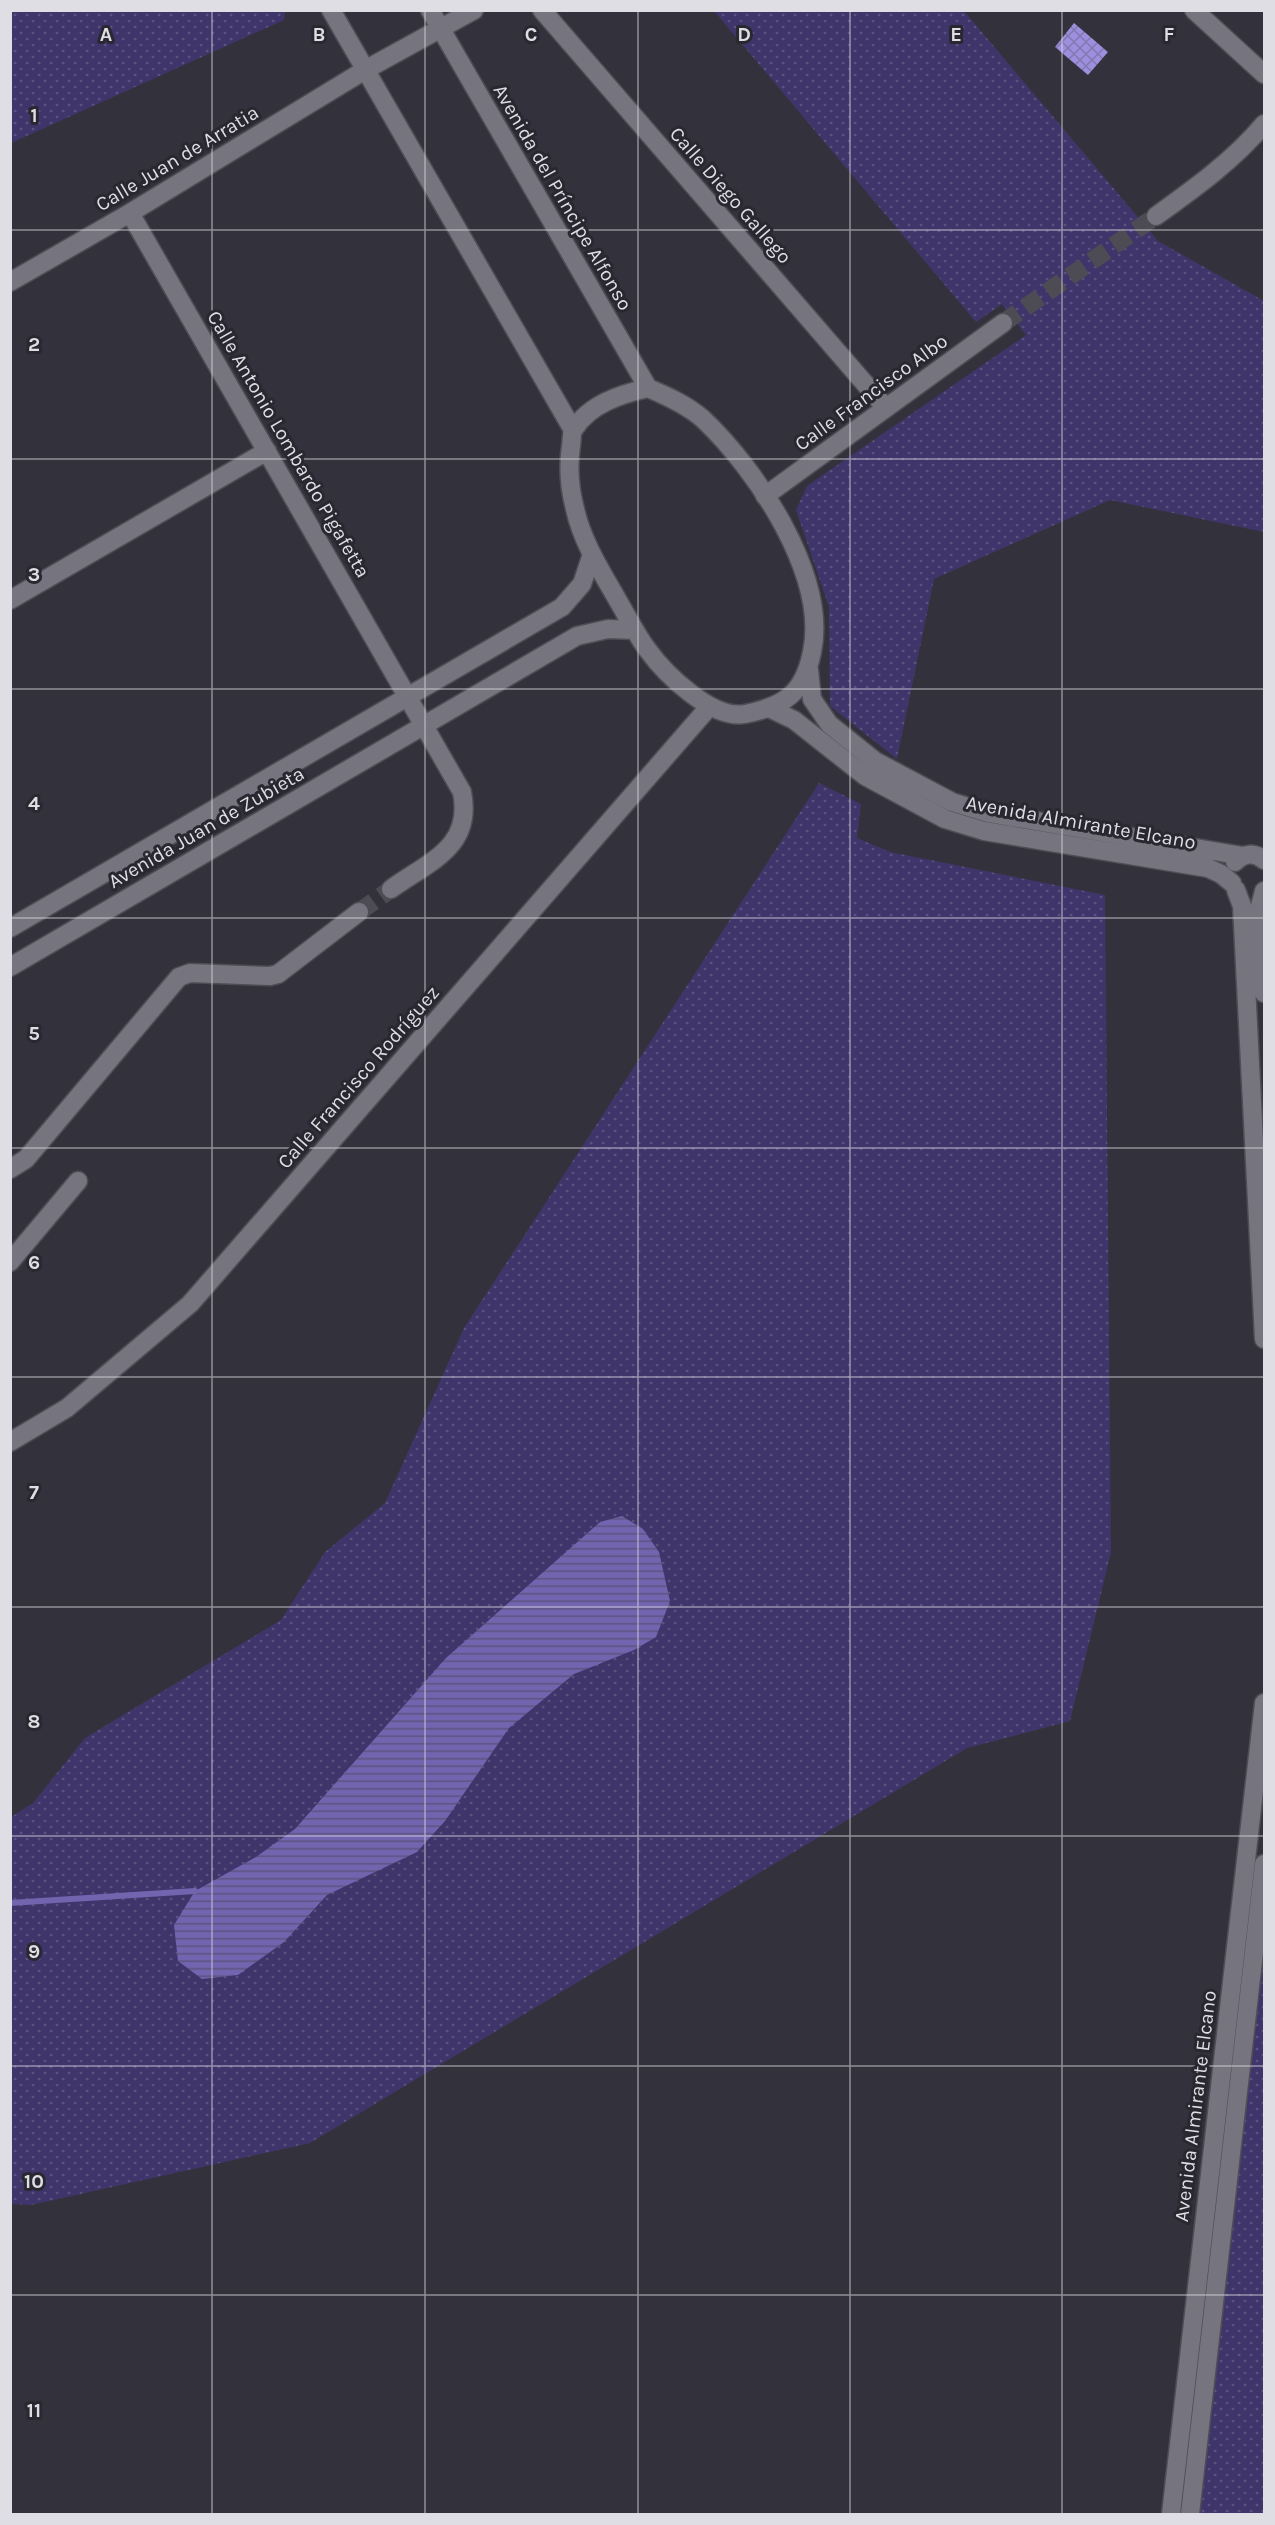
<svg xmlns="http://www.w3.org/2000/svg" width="1275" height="2525" viewBox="0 0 1275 2525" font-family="Karla,sans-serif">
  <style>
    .grass { fill: url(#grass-dots) }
    .water { fill: url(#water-rules) }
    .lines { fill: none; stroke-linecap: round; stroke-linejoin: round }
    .stream { stroke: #7264af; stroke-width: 6 }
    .building { fill: url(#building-cross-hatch) }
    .street-tunnel { stroke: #4d4c55; stroke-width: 18; stroke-dasharray: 18 9; stroke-linecap: butt }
    .street-casing { stroke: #4e4d54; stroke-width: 21 }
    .secondary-casing { stroke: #4e4d54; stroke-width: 21 }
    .street { stroke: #75747f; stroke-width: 18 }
    .secondary { stroke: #75747f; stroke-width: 18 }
    .grid { fill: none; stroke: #dfdee4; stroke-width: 1.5; stroke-opacity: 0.55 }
    .labels { text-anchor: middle; stroke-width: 6; stroke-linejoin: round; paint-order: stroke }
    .street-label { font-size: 20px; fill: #dfdee4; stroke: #292831 }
    .grid-label { font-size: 20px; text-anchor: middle; font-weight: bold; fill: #dfdee4; stroke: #292831; stroke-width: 6; stroke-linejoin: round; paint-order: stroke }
  </style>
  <defs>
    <pattern id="grass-dots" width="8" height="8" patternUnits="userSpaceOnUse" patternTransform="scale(1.5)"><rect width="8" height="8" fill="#40356a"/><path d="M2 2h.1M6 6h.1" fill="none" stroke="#5b527f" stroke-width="1.8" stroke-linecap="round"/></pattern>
    <pattern id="water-rules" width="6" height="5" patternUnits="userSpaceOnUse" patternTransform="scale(1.5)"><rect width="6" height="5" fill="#7264af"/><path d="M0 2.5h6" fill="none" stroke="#5d557f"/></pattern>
    <pattern id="building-cross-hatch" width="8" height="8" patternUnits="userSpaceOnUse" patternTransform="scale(1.5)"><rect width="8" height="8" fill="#9d8fde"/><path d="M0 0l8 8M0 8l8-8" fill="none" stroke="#8278b0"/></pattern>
  </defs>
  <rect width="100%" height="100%" fill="#33323c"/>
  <path class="grass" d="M10 11 11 10 285 11 284 20 11 143Z
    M714 11H964L1158 241 1264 301V532L1110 500 934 579 897 759 830 706 829 607 796 510 807 486 1026 335 1002 304 976 322Z
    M819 783 861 804 857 838 890 852 1105 895 1111 1552 1070 1721 967 1748 310 2143 31 2205 11 2204V1817L33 1803 85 1738 281 1620 325 1552 385 1503 464 1328Z
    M1264 1864V2514H1190Z"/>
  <path class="water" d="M622 1516 643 1529 659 1552 670 1601 656 1637 634 1650 574 1674 509 1728 445 1821 417 1852 327 1895 284 1942 238 1975 202 1979 178 1961 174 1925 195 1891 256 1857 295 1829 446 1658 600 1522Z"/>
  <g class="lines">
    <path class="stream" d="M10 1903 195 1891"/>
  </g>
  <path class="building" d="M1074 23 1108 52 1088 75 1055 47Z"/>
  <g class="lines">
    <path class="street-tunnel" d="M1003 323 1156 216
      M359 912 391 889"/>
    <g class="street-casing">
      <path id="street" d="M542 10 886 408
        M1194 10 1264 74
        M130 213 462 792C473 847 430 861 391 889
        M1156 216C1195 188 1234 160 1264 124
        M10 282 130 213 365 70 474 10
        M765 496 1003 323
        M10 600 267 451
        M10 1169 26 1159 179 977 190 973 270 976 278 974 359 912
        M10 1262 78 1181
        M10 1442 67 1408 190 1304 709 707"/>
    </g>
    <g class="secondary-casing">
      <path id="secondary" d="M331 10 573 430
        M430 10 648 388
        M648 388C667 396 687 405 703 419 757 470 828 576 812 652 804 693 785 706 745 714 712 720 665 674 647 649 636 634 627 616 617 599 601 571 582 541 575 509 570 490 568 466 571 446 572 441 571 433 574 429 590 404 621 394 648 388Z
        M809 670 812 699 829 724 875 761 952 802 988 813 1243 856
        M771 709 794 720 865 776 945 819 984 831 1208 868 1221 874 1232 883
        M1235 862C1244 853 1254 852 1264 860
        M1236 890 1242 906 1264 1339
        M1264 891 1260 906 1264 993
        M10 928 562 607 582 584 592 554
        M10 967 577 636 608 629 635 630
        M1171 2514 1264 1703
        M1190 2514 1264 1864"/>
    </g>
    <use href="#street" class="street"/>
    <use href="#secondary" class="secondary"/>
  </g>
  <path class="grid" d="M212 10V2514M425 10V2514M638 10V2514M850 10V2514M1062 10V2514M10 230H1264M10 459H1264M10 689H1264M10 918H1264M10 1148H1264M10 1377H1264M10 1607H1264M10 1836H1264M10 2066H1264M10 2295H1264"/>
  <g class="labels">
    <g class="street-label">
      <text transform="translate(177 158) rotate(-31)" y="7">Calle Juan de Arratia</text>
      <text transform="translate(731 195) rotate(49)" y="7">Calle Diego Gallego</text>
      <text transform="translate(563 197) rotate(60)" y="7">Avenida del Príncipe Alfonso</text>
      <text transform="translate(871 392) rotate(-36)" y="7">Calle Francisco Albo</text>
      <text transform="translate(289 444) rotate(60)" y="7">Calle Antonio Lombardo Pigafetta</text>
      <text transform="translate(1081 822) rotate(10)" y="7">Avenida Almirante Elcano</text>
      <text transform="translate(206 827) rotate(-30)" y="7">Avenida Juan de Zubieta</text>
      <text transform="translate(358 1077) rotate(-49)" y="7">Calle Francisco Rodríguez</text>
      <text transform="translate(1195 2106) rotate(-83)" y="7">Avenida Almirante Elcano</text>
    </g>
  </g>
  <g class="grid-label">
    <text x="106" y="41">A</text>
    <text x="319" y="41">B</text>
    <text x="531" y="41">C</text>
    <text x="744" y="41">D</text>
    <text x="956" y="41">E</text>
    <text x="1169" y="41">F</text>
    <text x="34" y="122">1</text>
    <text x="34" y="351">2</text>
    <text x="34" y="581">3</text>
    <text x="34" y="810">4</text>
    <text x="34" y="1040">5</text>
    <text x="34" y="1269">6</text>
    <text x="34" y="1499">7</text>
    <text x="34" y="1728">8</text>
    <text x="34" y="1958">9</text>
    <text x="34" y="2188">10</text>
    <text x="34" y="2417">11</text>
  </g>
  <rect width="1275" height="2525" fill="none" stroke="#dfdee4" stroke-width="24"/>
</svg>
